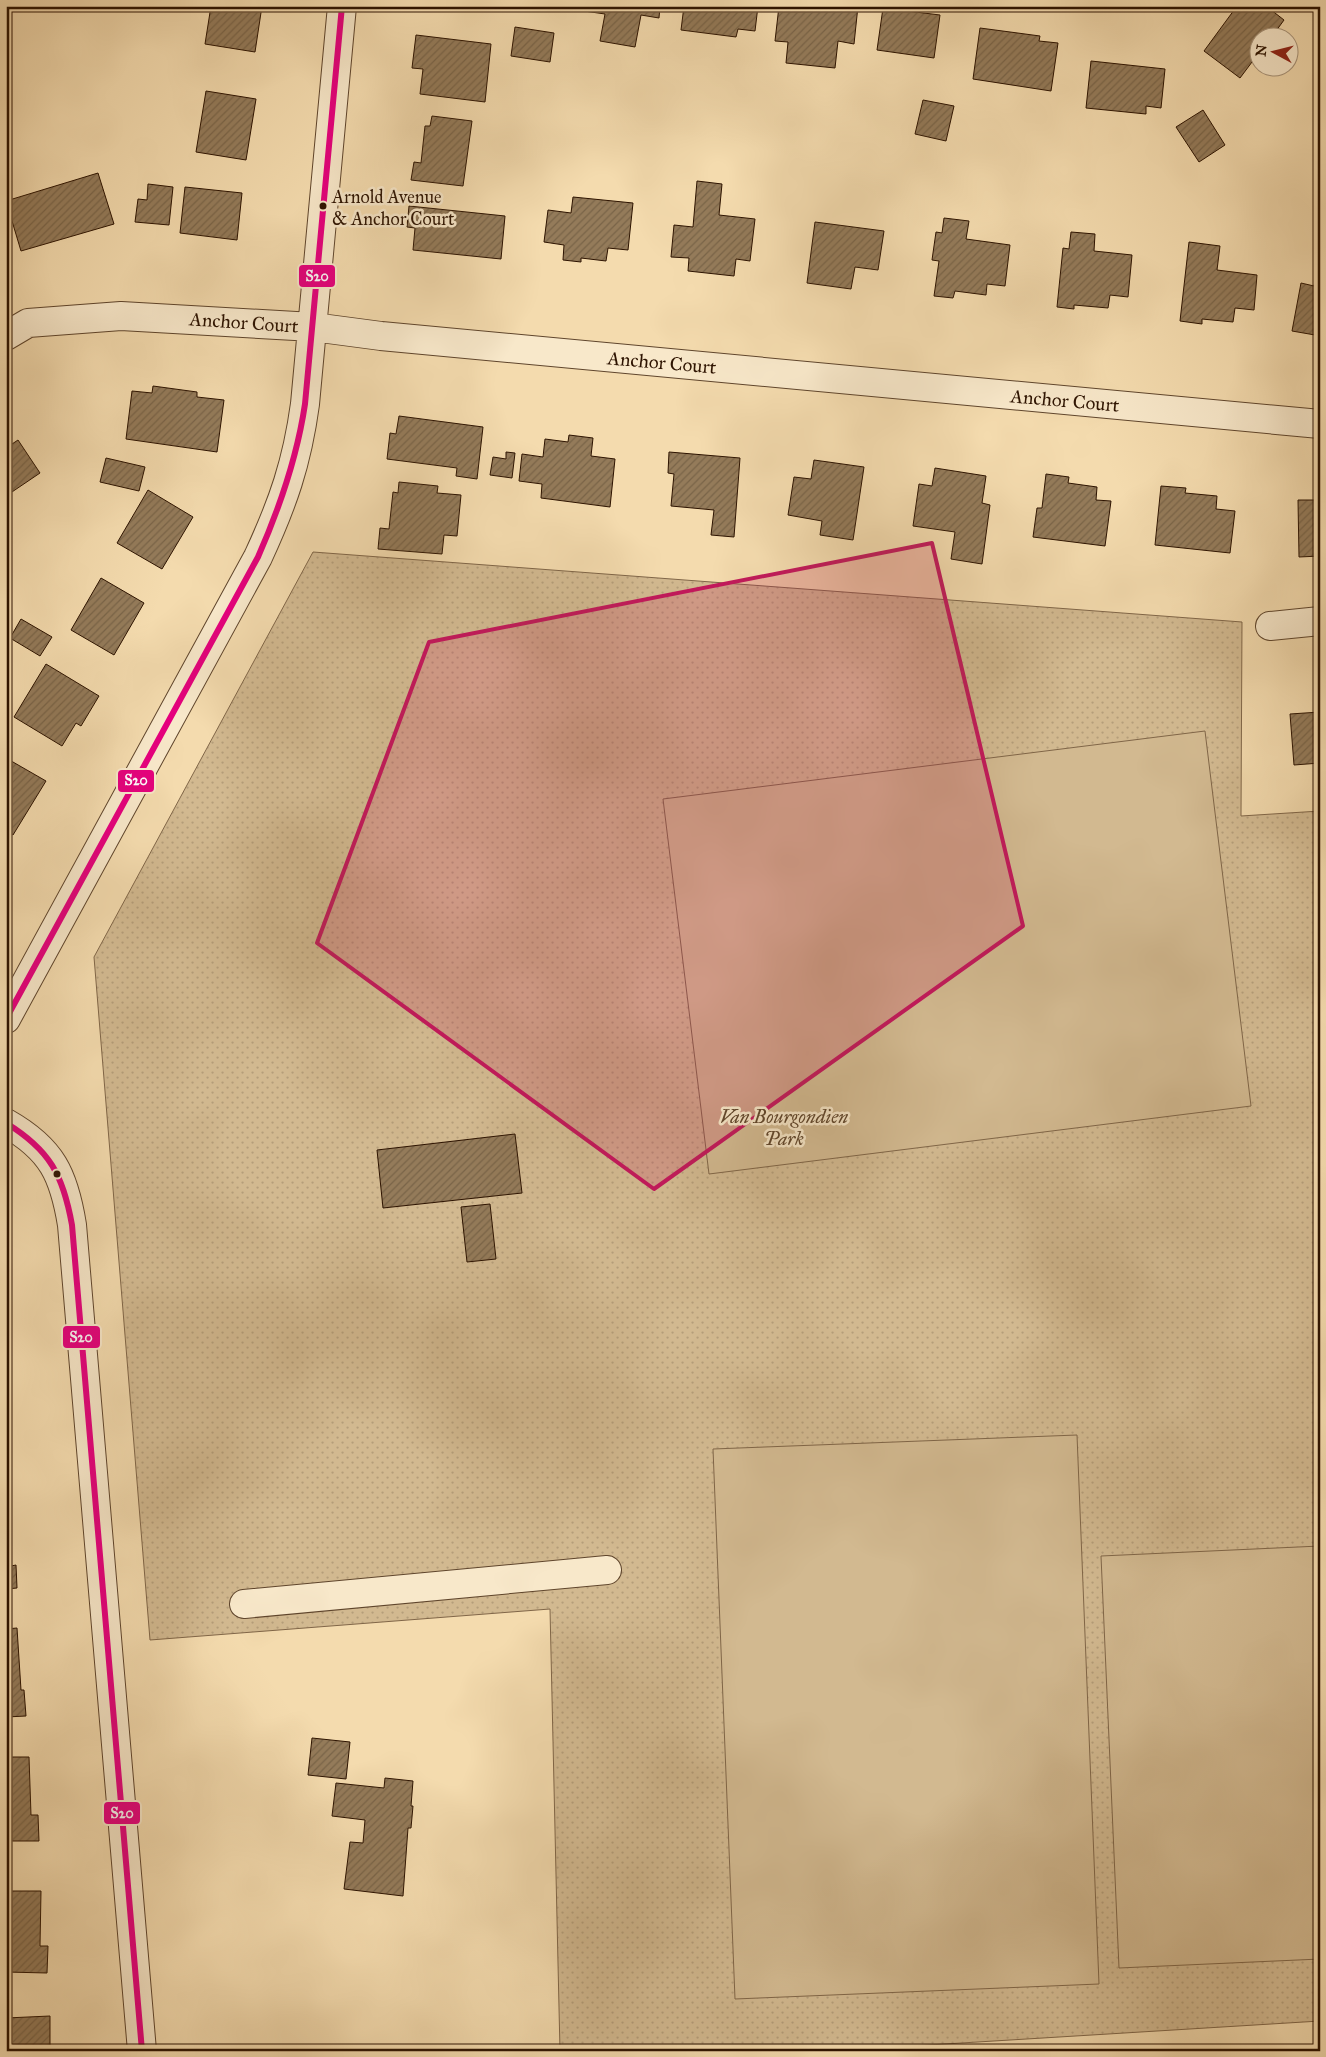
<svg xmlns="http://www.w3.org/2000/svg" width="1326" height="2057" viewBox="0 0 1326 2057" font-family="'IM FELL Great Primer',serif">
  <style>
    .park { fill: url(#park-dots); stroke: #806648 }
    .pitch { fill: #d2b990; stroke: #806648 }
    .building { fill: url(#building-hatch); stroke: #2d1300 }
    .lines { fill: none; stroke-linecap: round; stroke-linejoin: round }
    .minor-casing { stroke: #5f452c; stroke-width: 30 }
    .minor { stroke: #f8e8ca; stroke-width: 28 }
    .bus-1-casing { stroke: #f8e8ca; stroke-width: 10 }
    .bus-1 { stroke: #e5007d; stroke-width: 6 }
    .marked { fill: #c2185b; fill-opacity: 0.2; stroke: #c2185b; stroke-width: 4; stroke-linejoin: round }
    .bus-dot { fill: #2d1300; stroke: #f8e8ca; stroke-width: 2 }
    .labels { text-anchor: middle; stroke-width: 5; stroke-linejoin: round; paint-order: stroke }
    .bus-label { font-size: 18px; fill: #2d1300; stroke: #f8e8ca; text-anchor: start }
    .street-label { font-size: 19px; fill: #2d1300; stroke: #f8e8ca }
    .park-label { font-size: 19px; font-style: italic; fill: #5f452b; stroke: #f8e8ca }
    .line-badge { stroke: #f8e8ca; stroke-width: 2 }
    .badge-label { font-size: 14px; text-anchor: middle; font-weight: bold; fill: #fff }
  </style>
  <defs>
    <pattern id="park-dots" width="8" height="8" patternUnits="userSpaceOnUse" patternTransform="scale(1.25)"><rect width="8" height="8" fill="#d2b990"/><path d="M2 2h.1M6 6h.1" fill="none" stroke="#b59e7a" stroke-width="1.8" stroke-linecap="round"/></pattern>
    <pattern id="building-hatch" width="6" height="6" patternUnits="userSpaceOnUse" patternTransform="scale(1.25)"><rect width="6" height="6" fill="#947b5a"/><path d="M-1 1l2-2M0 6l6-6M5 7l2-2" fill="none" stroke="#796448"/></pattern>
  </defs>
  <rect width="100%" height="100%" fill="#f4dbae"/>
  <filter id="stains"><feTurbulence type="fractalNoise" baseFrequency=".004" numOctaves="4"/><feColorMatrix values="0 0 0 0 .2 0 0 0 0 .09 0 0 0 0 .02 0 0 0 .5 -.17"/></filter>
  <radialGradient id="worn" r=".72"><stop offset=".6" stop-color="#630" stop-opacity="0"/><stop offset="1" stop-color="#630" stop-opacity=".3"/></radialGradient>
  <path class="park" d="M313 552 1242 622 1241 816 1320 811V2021L831 2051H560L550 1609 150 1640 94 957Z"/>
  <path class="pitch" d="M1205 731 1251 1106 709 1174 663 799Z
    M1077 1435 1099 1984 735 1999 713 1449Z
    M1320 1546V1959L1119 1968 1101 1556Z"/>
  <path class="building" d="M211 6H262L255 52 205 44Z
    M585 6H660L659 18 641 15 635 47 600 41 605 14 584 11Z
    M684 6H758L755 31 738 29 736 37 681 30Z
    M779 6H858L854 44 838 41 835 68 786 63 788 42 775 41Z
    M1237 6H1266L1284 20 1271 38H1258V54L1240 78 1204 51Z
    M883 8 940 15 934 58 877 50Z
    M515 27 554 33 550 62 511 56Z
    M980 28 1040 36 1039 41 1058 43 1051 91 973 79Z
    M416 35 491 44 485 102 420 94 423 69 412 68Z
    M1091 61 1165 69 1161 108 1146 106V114L1086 108Z
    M206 91 256 99 246 160 196 152Z
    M923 100 954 106 946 141 915 134Z
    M1203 110 1225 145 1199 162 1176 127Z
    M432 116 472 121 463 186 411 180 414 162 421 163 425 126H430Z
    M98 173 114 224 21 251 6 201Z
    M697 181 722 184 719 215 755 219 750 261 736 259 734 276 688 271 689 258 671 257 674 225 693 227Z
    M148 184 173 187 169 225 135 222 138 199 147 200Z
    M185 187 242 193 237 240 180 233Z
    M573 197 633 203 628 250 608 248 606 261 581 258V262L563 260 564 245 544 242 548 210 571 213Z
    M409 206 505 216 501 259 413 250 415 228 407 227Z
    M944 218 969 221 966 239 1010 245 1005 286 987 284 986 295 955 291 953 298 934 296 939 261 932 260 936 232 942 233Z
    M815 222 884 231 878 270 855 267 851 289 807 283Z
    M1071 232 1095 234 1094 251 1132 255 1128 297 1110 295 1108 308 1074 305V309L1057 307 1063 248 1069 249Z
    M1189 242 1220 246 1217 270 1257 275 1254 310 1235 308 1233 322 1202 319V324L1180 321Z
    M1317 272 1320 273V322H1317L1315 335 1292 331 1301 283 1314 286Z
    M153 386 197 392V397L224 400 217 452 126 439 132 391 152 393Z
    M399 416 483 427 477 479 456 476 457 468 387 459 390 433 396 434Z
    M569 435 593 438 591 456 615 459 610 507 541 498 542 484 519 481 522 454 543 457 545 439 568 442Z
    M18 440 40 473 6 496V448Z
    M506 452 515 453 512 478 490 475 493 457 506 459Z
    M669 452 740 458 734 537 711 535 714 510 671 506 674 474 668 473Z
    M106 458 145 467 139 491 100 482Z
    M814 460 864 467 853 540 820 535 822 521 788 515 794 477 811 479Z
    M935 468 986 476 982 503 990 505 982 564 951 559 955 532 913 526 919 484 932 486Z
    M1046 474 1069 477 1068 483 1097 487 1096 500 1111 501 1105 546 1033 537 1037 508H1042Z
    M399 482 438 486 437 493 461 495 457 536 444 535 442 554 378 549 380 528 389 529 393 492 398 493Z
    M1161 486 1186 488 1185 493 1217 496 1216 509 1235 511 1230 553 1155 545Z
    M148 490 193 517 162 569 117 543Z
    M1298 500H1320V556L1299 557Z
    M101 578 144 603 114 655 71 630Z
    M21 619 52 637 40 656 10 638Z
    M46 664 99 696 81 726 76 723 62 746 14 717Z
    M1320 712V763L1294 765 1290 714Z
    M6 758 46 781 13 835 6 831Z
    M515 1134 522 1193 383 1208 377 1150Z
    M490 1204 496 1259 467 1262 461 1207Z
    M6 1504 11 1566 16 1565 17 1588 6 1589Z
    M17 1628 21 1690H24L26 1716 6 1717V1629Z
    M312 1738 350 1742 346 1779 308 1775Z
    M6 1757H29L31 1815H38L39 1841H6Z
    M385 1778 413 1781 411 1806H413L411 1828H408L403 1896 344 1889 350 1842 363 1843 365 1820 332 1816 336 1783 384 1788Z
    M6 1891H41L40 1946H48L47 1973 6 1972Z
    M50 2016V2051H6V2018Z"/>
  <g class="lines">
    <g class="minor-casing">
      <path id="minor" d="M6 336 28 323 121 316 313 327 381 336 1320 424
        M1270 626 1320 621
        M6 1019 258 557C283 503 297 463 305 404L342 6
        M6 1123C52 1149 64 1175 72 1225L142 2051
        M244 1604 607 1570"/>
    </g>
    <use href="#minor" class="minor"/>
    <g class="bus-1-casing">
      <path id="bus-1" d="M6 1019 258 557C280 507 297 458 305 404L342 6
        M6 1123C50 1150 63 1175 72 1225L142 2051"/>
    </g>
    <use href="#bus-1" class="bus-1"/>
  </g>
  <path class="marked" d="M932 543 1023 926 654 1189 317 943 429 642Z"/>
  <g class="bus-dot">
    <circle cx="323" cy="206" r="4.5"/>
    <circle cx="57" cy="1174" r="4.5"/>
  </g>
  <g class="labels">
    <g class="bus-label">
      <text x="332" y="203">Arnold Avenue<tspan x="332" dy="22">&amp; Anchor Court</tspan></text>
    </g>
    <g class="street-label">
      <text transform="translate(244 322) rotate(4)" y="7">Anchor Court</text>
      <text transform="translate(662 362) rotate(5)" y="7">Anchor Court</text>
      <text transform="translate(1065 400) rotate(5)" y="7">Anchor Court</text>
    </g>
    <g class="park-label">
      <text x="784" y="1123">Van Bourgondien<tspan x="784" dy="22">Park</tspan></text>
    </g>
  </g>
  <g class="line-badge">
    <rect x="298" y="264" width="38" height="24" rx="5" fill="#e5007d"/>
    <rect x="117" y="769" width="38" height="24" rx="5" fill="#e5007d"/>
    <rect x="62" y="1325" width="39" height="24" rx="5" fill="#e5007d"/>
    <rect x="103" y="1801" width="38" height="24" rx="5" fill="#e5007d"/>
  </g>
  <g class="badge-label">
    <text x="317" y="281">S20</text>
    <text x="136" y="785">S20</text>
    <text x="81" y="1342">S20</text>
    <text x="122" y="1818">S20</text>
  </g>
  <rect width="1326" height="2057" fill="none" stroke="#f4dbae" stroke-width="25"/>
  <rect x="8" y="8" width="1311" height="2042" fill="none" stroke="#2d1300" stroke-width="2.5"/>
  <rect x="12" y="12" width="1301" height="2032" fill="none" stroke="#2d1300"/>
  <g transform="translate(1274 52) rotate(277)"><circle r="24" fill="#f8e8ca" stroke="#a79379"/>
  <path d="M0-4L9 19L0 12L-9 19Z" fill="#8f2418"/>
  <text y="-8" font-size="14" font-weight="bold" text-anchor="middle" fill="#2d1300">N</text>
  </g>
  <rect width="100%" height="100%" filter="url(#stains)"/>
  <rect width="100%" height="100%" fill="url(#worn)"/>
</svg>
